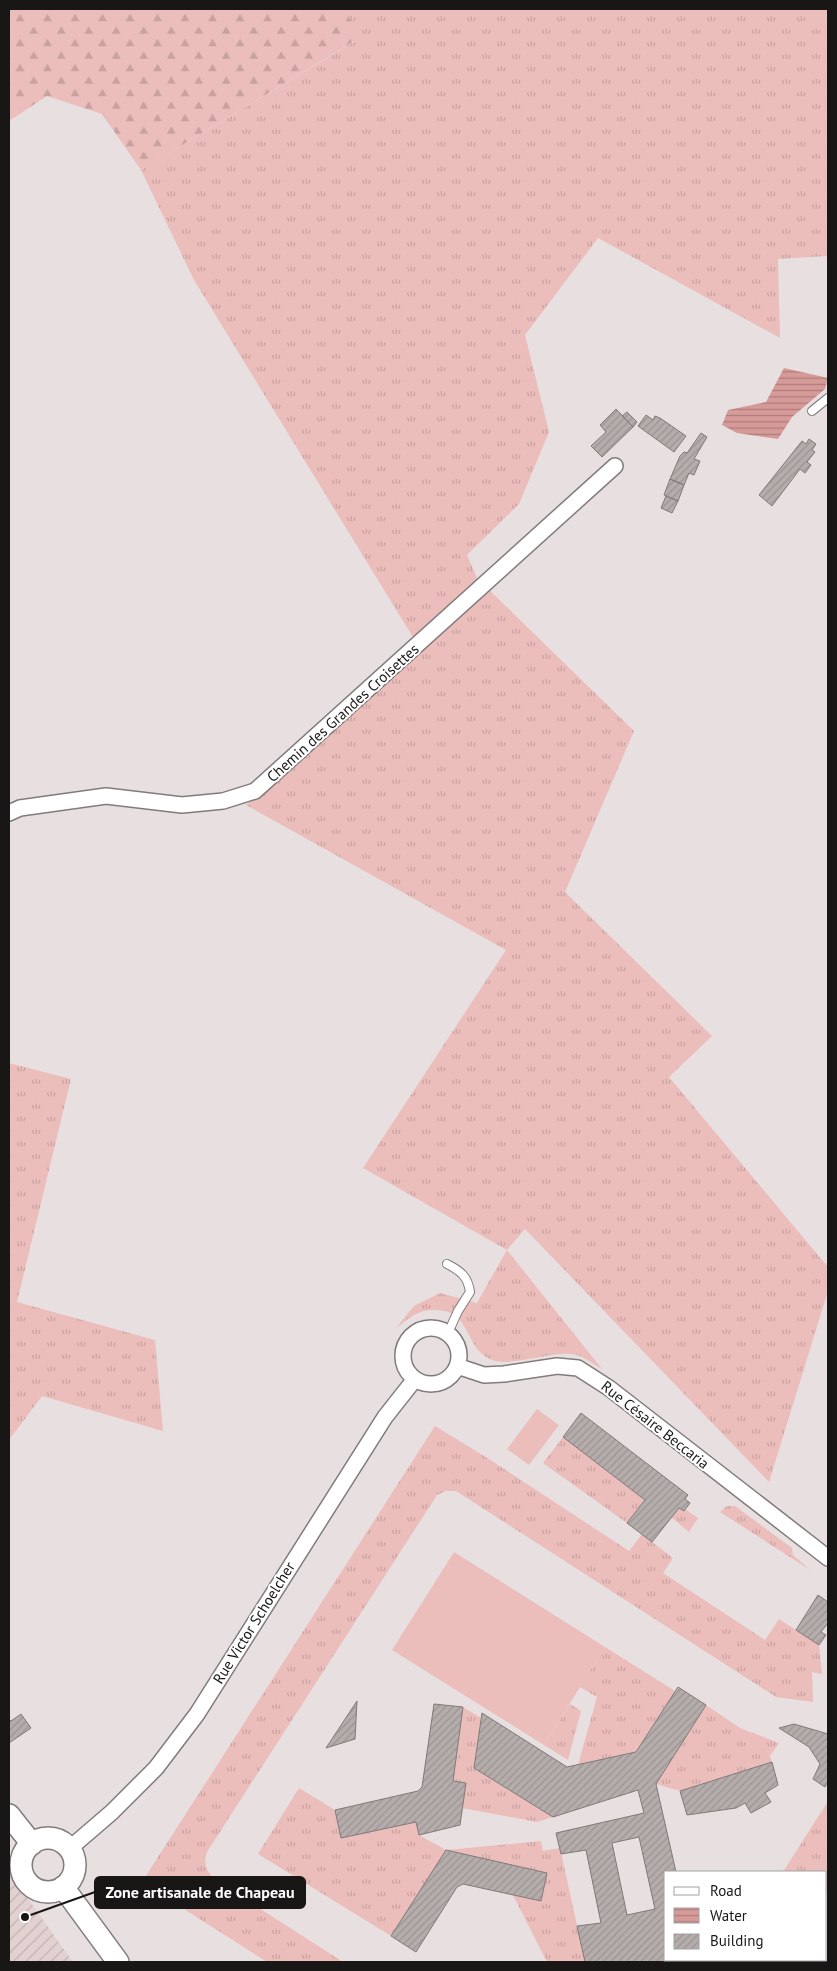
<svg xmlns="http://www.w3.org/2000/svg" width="837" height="1971" viewBox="0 0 837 1971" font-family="'PT Sans',sans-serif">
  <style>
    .industrial { fill: url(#industrial-furrows) }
    .grass { fill: url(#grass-tufts) }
    .forest { fill: url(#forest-firs) }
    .garden { fill: #ebbdbb }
    .water { fill: url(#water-rules) }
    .building { fill: url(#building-hatch); stroke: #807978; fill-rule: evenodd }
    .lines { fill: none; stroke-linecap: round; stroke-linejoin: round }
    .lane-casing { stroke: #827b7b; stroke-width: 10 }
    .street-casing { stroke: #827b7b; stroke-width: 18 }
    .secondary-casing { stroke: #827b7b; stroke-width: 24 }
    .lane { stroke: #fff; stroke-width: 8 }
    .street { stroke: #fff; stroke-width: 15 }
    .secondary { stroke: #fff; stroke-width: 21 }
    .labels { text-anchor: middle; stroke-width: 4; stroke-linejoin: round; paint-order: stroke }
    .street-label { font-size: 15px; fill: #191616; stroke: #fff }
    .leader { fill: none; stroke: #191616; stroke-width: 2 }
    .callout-dot { fill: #191616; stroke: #fff; stroke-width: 2 }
    .callout { fill: #191616; stroke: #191616; stroke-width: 2 }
    .callout-label { font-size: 16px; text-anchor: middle; font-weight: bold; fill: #fff }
  </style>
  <defs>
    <pattern id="industrial-furrows" width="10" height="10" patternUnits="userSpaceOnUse" patternTransform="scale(1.25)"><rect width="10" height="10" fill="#e2d1d0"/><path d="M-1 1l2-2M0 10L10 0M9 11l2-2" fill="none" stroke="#c1b3b2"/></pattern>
    <pattern id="grass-tufts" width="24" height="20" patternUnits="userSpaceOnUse" patternTransform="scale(1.25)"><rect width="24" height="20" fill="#ebbdbb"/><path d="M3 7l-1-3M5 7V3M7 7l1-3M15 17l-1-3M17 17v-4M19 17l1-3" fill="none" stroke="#c9a2a0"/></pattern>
    <pattern id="forest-firs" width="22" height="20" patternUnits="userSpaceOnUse" patternTransform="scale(1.25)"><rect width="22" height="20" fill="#ebbdbb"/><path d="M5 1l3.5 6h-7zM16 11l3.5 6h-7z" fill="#c9a2a0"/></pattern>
    <pattern id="water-rules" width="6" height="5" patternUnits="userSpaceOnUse" patternTransform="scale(1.25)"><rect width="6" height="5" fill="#d69a98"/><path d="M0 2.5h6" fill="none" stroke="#ad7d7b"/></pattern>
    <pattern id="building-hatch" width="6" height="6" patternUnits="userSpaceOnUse" patternTransform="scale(1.25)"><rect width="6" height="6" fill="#b4adac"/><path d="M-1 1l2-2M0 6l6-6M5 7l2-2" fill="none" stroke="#9a9493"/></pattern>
  </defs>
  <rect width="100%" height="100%" fill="#e8e0e0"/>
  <path class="industrial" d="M9 1872 73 1962H9Z"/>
  <path class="grass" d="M347 9H828V256L778 259 780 338 598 238 525 335 549 432 519 504 467 555 477 578 634 731 565 892 712 1036 669 1077 828 1267V1291L769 1482 525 1229 507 1250 602 1369C593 1364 581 1354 571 1354 549 1352 510 1367 492 1360 466 1350 470 1315 444 1311 420 1307 414 1315 396 1328L414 1306 440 1293 477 1303 507 1250 363 1168 506 950 246 805 422 652 194 280 141 170 355 41Z
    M9 1063 71 1079 17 1302 155 1340 163 1431 42 1396 9 1440Z
    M435 1426 489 1459 629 1551 642 1534 673 1558 663 1573 765 1640 779 1619 819 1645 822 1674 812 1672 813 1702 776 1697 456 1491H446L437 1495 207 1852C203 1865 206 1869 214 1879L343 1962H267L142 1882Z
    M563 1437 645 1500 627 1523 543 1463Z
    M727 1506H735L792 1548 793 1555 810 1570 720 1512Z
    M679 1508 683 1511 685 1509 698 1518 689 1532 671 1517Z
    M605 1647 675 1691 636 1752 578 1765 597 1697 580 1687Z
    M570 1704 581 1711 568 1760 544 1745Z
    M706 1705 740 1728 779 1743 770 1756 772 1762 680 1791 656 1784Z
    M463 1707 481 1718 474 1768 553 1817 537 1822 462 1808 453 1781Z
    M299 1788 335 1810 342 1838 416 1822 419 1835 446 1850 541 1841 543 1851 560 1848 585 1962H547L513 1895 541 1901 547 1873 446 1851 391 1936 258 1854Z
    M828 1801V1889L826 1893V1872H783Z"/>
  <path class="forest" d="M9 9H347L356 40 141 170 102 114 47 96 9 121Z"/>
  <path class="garden" d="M537 1409 559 1425 529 1465 507 1449Z
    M454 1552 605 1647 544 1745 392 1650Z"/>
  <path class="water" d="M784 368 828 378 825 389 792 417 778 439 737 433 722 425 728 410 766 402Z"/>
  <path class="building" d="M616 409 633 427 602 457 591 446 606 432 600 425Z
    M627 412 637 422 633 427 622 416Z
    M646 415 653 420 655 416 660 418 686 436 674 452 638 426Z
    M701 433 707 437 694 459 700 461 694 475 689 473 684 485 670 479 680 456 684 452 687 453Z
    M809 439 816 444 812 450 815 452 807 462 811 465 805 473 800 469 772 506 759 495 802 441 806 444Z
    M670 479 684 485 678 501 664 495Z
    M666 496 678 501 672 513 661 508Z
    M581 1413 688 1495 685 1499 690 1503 684 1511 679 1508 652 1542 627 1523 645 1500 563 1437Z
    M818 1595 828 1602V1623L821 1632 826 1635 819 1645 796 1630Z
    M678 1687 706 1705 656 1784 676 1872H666V1960H678L677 1962H585L577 1926 601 1923 586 1850 561 1854 556 1833 644 1813 638 1790 553 1817 474 1768 482 1713 567 1767 636 1752ZM639 1837 655 1909 627 1915 612 1843Z
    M357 1701 355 1739 326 1748Z
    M434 1704 463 1707 453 1781 466 1783 460 1825 419 1835 416 1822 341 1838 335 1810 418 1791 422 1787Z
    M21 1714 31 1728 9 1743V1719L11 1721Z
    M794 1724 828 1734V1781L825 1787 813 1779 820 1764 809 1747 779 1728Z
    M772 1762 778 1785 765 1793 771 1802 751 1813 745 1803 736 1808 687 1815 680 1791Z
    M446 1850 547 1873 541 1901 463 1884 457 1887 416 1952 391 1936Z"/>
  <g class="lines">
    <g class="lane-casing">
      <path id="lane" d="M812 411 828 398
        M447 1264C461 1271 468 1277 470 1292L458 1311 448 1333"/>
    </g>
    <g class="street-casing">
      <path id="street" d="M9 813 20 808 106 796 182 805 223 801 255 791 615 466
        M403 1356a28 28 0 1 1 56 0a28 28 0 1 1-56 0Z
        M457 1366 484 1375 504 1374 557 1366 578 1368 609 1388 828 1558
        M69 1849 112 1812 156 1768 197 1714 385 1417 415 1379"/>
    </g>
    <g class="secondary-casing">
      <path id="secondary" d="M9 1815 32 1844
        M21 1865a27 27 0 1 1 54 0a27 27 0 1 1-54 0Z
        M63 1887 118 1962"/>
    </g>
    <use href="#lane" class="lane"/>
    <use href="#street" class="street"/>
    <use href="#secondary" class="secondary"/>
  </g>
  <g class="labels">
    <g class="street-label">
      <text transform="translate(343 713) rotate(-42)" y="5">Chemin des Grandes Croisettes</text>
      <text transform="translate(655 1425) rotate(38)" y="5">Rue Césaire Beccaria</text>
      <text transform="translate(254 1623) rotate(-58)" y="5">Rue Victor Schoelcher</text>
    </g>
  </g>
  <path class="leader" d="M25 1917L95 1892"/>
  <circle class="callout-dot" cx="25" cy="1917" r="5"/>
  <rect class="callout" x="95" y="1877" width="210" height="31" rx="5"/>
  <g class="callout-label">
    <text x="200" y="1898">Zone artisanale de Chapeau</text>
  </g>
  <rect width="837" height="1971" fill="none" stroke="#191616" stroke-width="20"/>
  <rect x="664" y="1871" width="162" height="90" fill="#ffffff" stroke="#a3a2a2"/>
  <rect x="674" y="1887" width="25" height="8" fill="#ffffff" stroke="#a3a2a2"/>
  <text x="710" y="1896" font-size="15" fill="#191616">Road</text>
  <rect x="674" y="1908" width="25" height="15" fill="url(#water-rules)" stroke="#a3a2a2"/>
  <text x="710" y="1921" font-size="15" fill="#191616">Water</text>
  <rect x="674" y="1934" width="25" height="15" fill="url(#building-hatch)" stroke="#a3a2a2"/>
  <text x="710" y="1946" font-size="15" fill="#191616">Building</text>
</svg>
